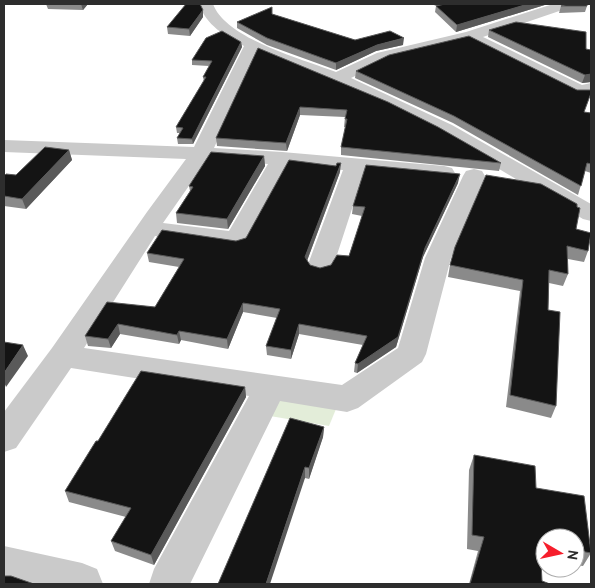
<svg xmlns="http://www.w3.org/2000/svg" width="595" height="588" viewBox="0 0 595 588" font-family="Overpass,sans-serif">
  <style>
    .green { fill: #e3edd9 }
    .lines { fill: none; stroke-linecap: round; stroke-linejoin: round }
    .minor { fill: #cacaca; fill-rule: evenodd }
    .wall { fill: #8a8a8a }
    .shaded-wall { fill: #5a5a5a }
    .building { fill: #141414; stroke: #5a5a5a }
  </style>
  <rect width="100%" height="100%" fill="#fff"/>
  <path class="green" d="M276 397 336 409 329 426 270 416Z"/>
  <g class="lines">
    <path class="minor" d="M199 4H213C226 39 302 59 336 72L377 53 466 32 553 4H573L571 7 483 37 582 85 591 83V95L582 97 576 96 468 41 388 60 351 78 452 125 591 204V221L583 219 459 145 402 115 257 52 214 148 282 152 444 166 452 168 455 173 452 178 444 180 364 172 333 267 329 273 320 275 311 273 307 267 343 170 288 166 246 245 237 248 155 236 84 348 342 385 398 348 425 258 463 176 466 171 474 169 482 171 485 176 451 258 426 354 422 362 358 408 347 412 280 401 190 584H149L154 569 249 396 71 368 16 448 4 452V412L52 348 147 212 186 159 4 152V140L194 147 244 46C225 36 206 25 199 4ZM207 160 268 164 229 231 163 223Z
      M4 546 82 563 97 569 103 584H4Z"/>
  </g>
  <path class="wall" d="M46 4H88L83 10 48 9Z
    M432 4H548L456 32 435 12 436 6Z
    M561 6H587L585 12 559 13Z
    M203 10V17L190 36 168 34 167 27Z
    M272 14 355 40 403 45 376 51 336 70 267 45 237 28V22Z
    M489 30 586 49 591 82 582 83 488 37Z
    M241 42 242 47 193 144H178L177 138 180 133H177L176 127 204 82 203 77 209 66 192 65V60Z
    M258 48 501 163 499 171 341 155V147L346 127H344L345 117 300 115 287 151 217 146 216 138Z
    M356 71 591 113V173L585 171 578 195 453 123 355 78Z
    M69 150 72 160 26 209 4 206V176L16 175Z
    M264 156 265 166 228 229 177 223 176 213 190 191 189 186Z
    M340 172 307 261 310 265 320 268 331 265 349 256 362 216 352 214 353 206 458 183 423 257 396 347 357 373 354 372 355 363 363 345 299 334 291 359 267 355 266 346 277 318 243 312 228 349 181 340 179 344 120 334 111 348 88 346 85 336 155 307 179 267 149 262 147 253 236 241 246 238Z
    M577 207 576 229 588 251 584 262 568 259V274L563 286 549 283 548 310 556 406 551 418 506 407 520 291 448 277 450 265Z
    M245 387 246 397 154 565 115 551 111 541 126 517 69 502 65 491 98 441Z
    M324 427 323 437 309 479 305 478 218 584Z
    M474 455 536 488 591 553 583 566 575 565V538H545V559L541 558 542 581 550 584H469L478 551 467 549 469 470Z"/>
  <path class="shaded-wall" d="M81 4H88L83 10Z
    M528 4H548L456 32 457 25Z
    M203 10V17L190 36 189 29Z
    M404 38 403 45 376 51 336 70V63L377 45Z
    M241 42 242 47 193 144 192 139Z
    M591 74V82L582 83 585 75Z
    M300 107V115L287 151 286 143Z
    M69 150 72 160 26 209 22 199Z
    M264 156 265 166 228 229 227 219Z
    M341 163 340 172 305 266V257Z
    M460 174 458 183 423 257 396 347 357 373 358 364 425 248Z
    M243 303V312L228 349 227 339Z
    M118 324 120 334 111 348 108 339Z
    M299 324V334L291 359V350Z
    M179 331 181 340 179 344 177 335Z
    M23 345 28 356 6 387 4 382V373Z
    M245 387 246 397 154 565 151 555Z
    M324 427 323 437 309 479V468Z
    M305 467V478L270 584H266Z"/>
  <path class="building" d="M186 4H200L203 10 189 29 167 27Z
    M445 4H528L457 25 436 6Z
    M568 4H587V6H561Z
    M272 7V14L355 40 390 31 404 38 377 45 336 63 267 38 237 22Z
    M516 22 586 32V49L591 50V74L585 75 489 30Z
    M222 31 241 42 192 139 177 138 183 128 176 127 206 77H203L212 61 192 60 206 38Z
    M469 36 577 90H591V93L584 112 591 113V164L587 163 581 186 454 116 356 71 389 55Z
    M258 48 388 102 438 127 501 163 341 147 347 119H345L347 110 300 107 286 143 216 138Z
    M45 147 69 150 22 199 4 196V176L6 174 16 175Z
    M211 152 264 156 227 219 176 213 193 187 189 186Z
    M289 160 336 166 337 163H341L305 257 310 265 320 268 331 265 337 255 349 256 365 207 353 206 366 165 460 174 425 248 398 337 358 364 355 363 367 336 299 324 291 350 266 346 280 309 243 303 227 339 179 331 177 335 118 324 108 339 85 336 107 302 155 307 184 259 147 253 162 230 236 241 246 238Z
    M486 175 541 184 577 204V207L580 208 576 229 591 233 588 251 567 246 568 274 549 270 548 310 560 312 556 406 510 395 523 280 450 265 455 247Z
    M4 342 23 345 4 373Z
    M141 371 245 387 151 555 111 541 131 508 65 491 96 441H98Z
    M290 418 324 427 309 468 305 467 266 584H218Z
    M474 455 535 466 536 488 584 496 591 553 575 550V538H545V544L540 543 542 581 550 584H470L484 537 472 535Z
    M4 576H11L34 584H4Z"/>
  <rect width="595" height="588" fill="none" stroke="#2d2d2d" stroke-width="10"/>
  <g transform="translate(560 553) rotate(99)"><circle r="24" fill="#ffffff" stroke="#ababab"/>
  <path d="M0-4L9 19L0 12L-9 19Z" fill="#f61e2c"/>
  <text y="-8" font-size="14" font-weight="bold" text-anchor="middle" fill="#2d2d2d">N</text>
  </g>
</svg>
